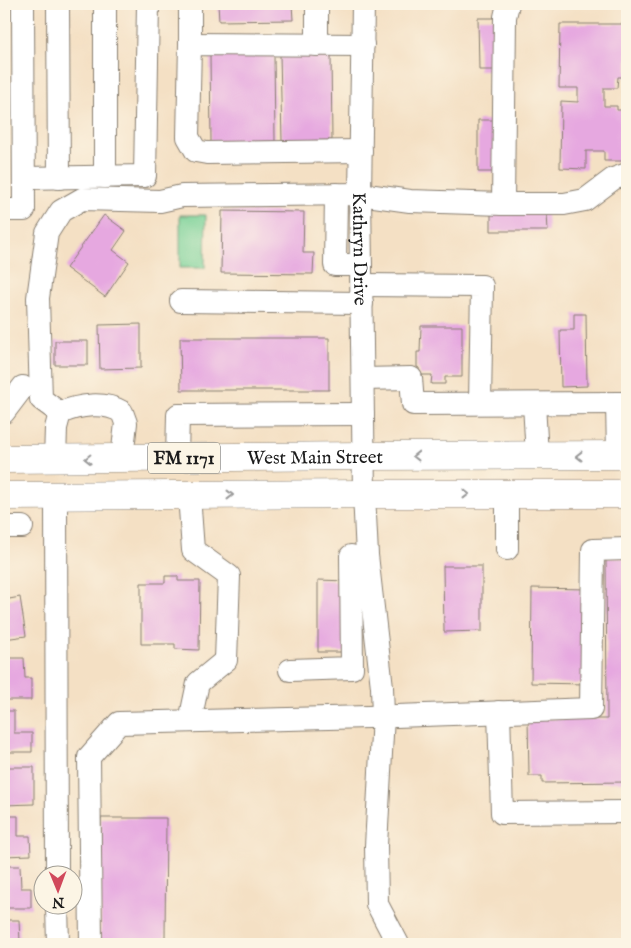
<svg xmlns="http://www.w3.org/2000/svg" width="631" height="948" viewBox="0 0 631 948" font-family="'IM FELL English',serif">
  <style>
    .green { fill: #79d197; stroke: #4a765a }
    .building { fill: #e6a8e0 }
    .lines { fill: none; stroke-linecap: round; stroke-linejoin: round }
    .minor-casing { stroke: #887e70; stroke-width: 24 }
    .major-casing { stroke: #887e70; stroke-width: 29 }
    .minor { stroke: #fff; stroke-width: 22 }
    .major { stroke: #fff; stroke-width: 28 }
    .oneway { stroke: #999 }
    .labels { text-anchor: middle; stroke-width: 5; stroke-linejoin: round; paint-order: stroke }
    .shield { fill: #fcf5e5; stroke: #5f5d58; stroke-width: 1 }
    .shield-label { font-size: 18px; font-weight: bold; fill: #1c1c1c }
    .street-label { font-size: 19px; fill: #1c1c1c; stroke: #fcf5e5 }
  </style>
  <rect width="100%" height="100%" fill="#fcf5e5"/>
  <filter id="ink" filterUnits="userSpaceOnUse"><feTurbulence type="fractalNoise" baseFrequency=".02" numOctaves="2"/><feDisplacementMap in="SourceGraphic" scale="10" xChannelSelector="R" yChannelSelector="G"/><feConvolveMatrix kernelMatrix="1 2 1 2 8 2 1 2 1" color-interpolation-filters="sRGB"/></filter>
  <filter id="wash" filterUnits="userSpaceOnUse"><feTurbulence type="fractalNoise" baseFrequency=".0096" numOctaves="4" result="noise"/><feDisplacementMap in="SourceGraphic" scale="20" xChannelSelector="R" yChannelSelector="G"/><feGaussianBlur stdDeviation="1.12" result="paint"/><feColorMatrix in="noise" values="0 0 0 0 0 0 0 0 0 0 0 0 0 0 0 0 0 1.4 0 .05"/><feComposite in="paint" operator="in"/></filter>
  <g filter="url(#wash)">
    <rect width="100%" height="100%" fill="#f4e0c4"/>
    <path class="green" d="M180 215H206L205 268H180Z"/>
    <g id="blocks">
      <path class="building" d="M218 4H292L293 20 219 21Z
        M478 18H496L497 70H479Z
        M560 24H627V77H618L617 88H604V106H617V110H627V161H604V151H586V169L560 168 561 101 578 102V88H559Z
        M274 54 275 141 211 142 210 55Z
        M280 55H331L332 140 282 141Z
        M478 120H496V172H478Z
        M222 211 304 212 303 253H314L313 274 221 273Z
        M491 213H547L548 231H491Z
        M104 215 126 231 113 250 129 262 105 297 66 268Z
        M574 314H586L587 386 561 387 560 330H574Z
        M141 324V368L100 369 99 325Z
        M421 326H462V377H445V384H431L432 375H419V368L417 367V352H420Z
        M180 338H329V390H181Z
        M55 341H88V365H55Z
        M606 558H627V782L542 783V776H529L528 719H607Z
        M443 566H482V631L444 632Z
        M165 576H178V581H200L199 650 175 649V644H141V583H165Z
        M318 580 348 581 347 652H318Z
        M532 588 587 589 586 684 531 683Z
        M20 597 26 636 4 639V600Z
        M4 658H24L25 678H31V700H4Z
        M4 711H14V733H32V752H4Z
        M4 767H34V804L4 805Z
        M4 816H18V836H30L31 855 4 856Z
        M101 818H166L165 937 173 944H101Z
        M4 866H20L21 888H31V908H4Z
        M4 920H19L20 942 31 941V944H4Z"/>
    </g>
  </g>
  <g filter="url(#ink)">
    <use href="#blocks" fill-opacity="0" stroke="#887e70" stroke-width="1"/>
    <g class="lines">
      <g class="minor-casing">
        <g id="minor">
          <path d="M58 4 59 178"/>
          <path d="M105 4V177"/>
          <path d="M317 4V45"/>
          <path id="s1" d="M363 4 360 194 364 494 367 555 382 687 383 716 376 846 377 904 398 944"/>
          <path d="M190 44V4"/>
          <path d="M361 151 207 153 196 151 188 137 190 44 363 45"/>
          <path d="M24 178 145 176 148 4"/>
          <path d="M336 194 335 265H361"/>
          <path d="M503 204 505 17 508 4"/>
          <path d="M4 210H24L23 4"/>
          <path d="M362 285 482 286 480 403"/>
          <path d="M181 301 362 303"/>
          <path d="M363 379 411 378 413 404 627 403"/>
          <path d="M617 403 618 455"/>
          <path d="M534 404 537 456"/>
          <path d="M4 412 23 387"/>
          <path d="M60 413 41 399 38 298 47 233 61 211 82 199 160 201 182 196 360 194 410 201 503 204H564L585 200 613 179 627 174"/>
          <path d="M177 458 178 415 363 414"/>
          <path d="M55 459 56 428 60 413C79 405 104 401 122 412L126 423 122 458"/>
          <path d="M189 495 193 550 229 576 226 660 198 683 190 721"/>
          <path d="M56 496 57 876"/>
          <path d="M4 527H22"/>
          <path d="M507 549V494"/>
          <path d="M290 670 352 668 351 556"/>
          <path d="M499 712 502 813 627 812"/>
          <path d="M57 906 58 944"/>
          <path d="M91 944 89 757 119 723 368 717 591 709 593 550 627 549"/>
        </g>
      </g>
      <g class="major-casing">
        <g id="major">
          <path id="s2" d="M4 459 364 456 627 455"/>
          <path d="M4 496 364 494H627"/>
        </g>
      </g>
      <use href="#minor" class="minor"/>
      <use href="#major" class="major"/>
    </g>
    <defs><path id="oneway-chevron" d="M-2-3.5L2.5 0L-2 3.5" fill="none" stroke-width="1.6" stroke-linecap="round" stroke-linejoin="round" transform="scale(1.25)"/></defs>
    <g class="oneway">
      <use href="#oneway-chevron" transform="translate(416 456) rotate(180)"/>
      <use href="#oneway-chevron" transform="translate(579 456) rotate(180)"/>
      <use href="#oneway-chevron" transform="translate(88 459) rotate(179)"/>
      <use href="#oneway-chevron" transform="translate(466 494)"/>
      <use href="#oneway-chevron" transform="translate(230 495)"/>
    </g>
  </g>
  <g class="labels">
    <rect class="shield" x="148" y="442.5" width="72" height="31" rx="4"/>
    <g class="shield-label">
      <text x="184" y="464">FM 1171</text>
    </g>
    <g class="street-label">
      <text dy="7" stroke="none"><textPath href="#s1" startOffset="245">Kathryn Drive</textPath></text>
      <text dy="7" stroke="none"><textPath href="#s2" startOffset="311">West Main Street</textPath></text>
    </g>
  </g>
  <rect width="631" height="948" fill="none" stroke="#fcf5e5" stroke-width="20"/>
  <g transform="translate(58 890) rotate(179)"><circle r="24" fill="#fcf5e5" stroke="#a29e95"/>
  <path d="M0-4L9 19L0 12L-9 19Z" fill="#d1495b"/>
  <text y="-8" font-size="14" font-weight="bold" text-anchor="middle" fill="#1c1c1c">N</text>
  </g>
</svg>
